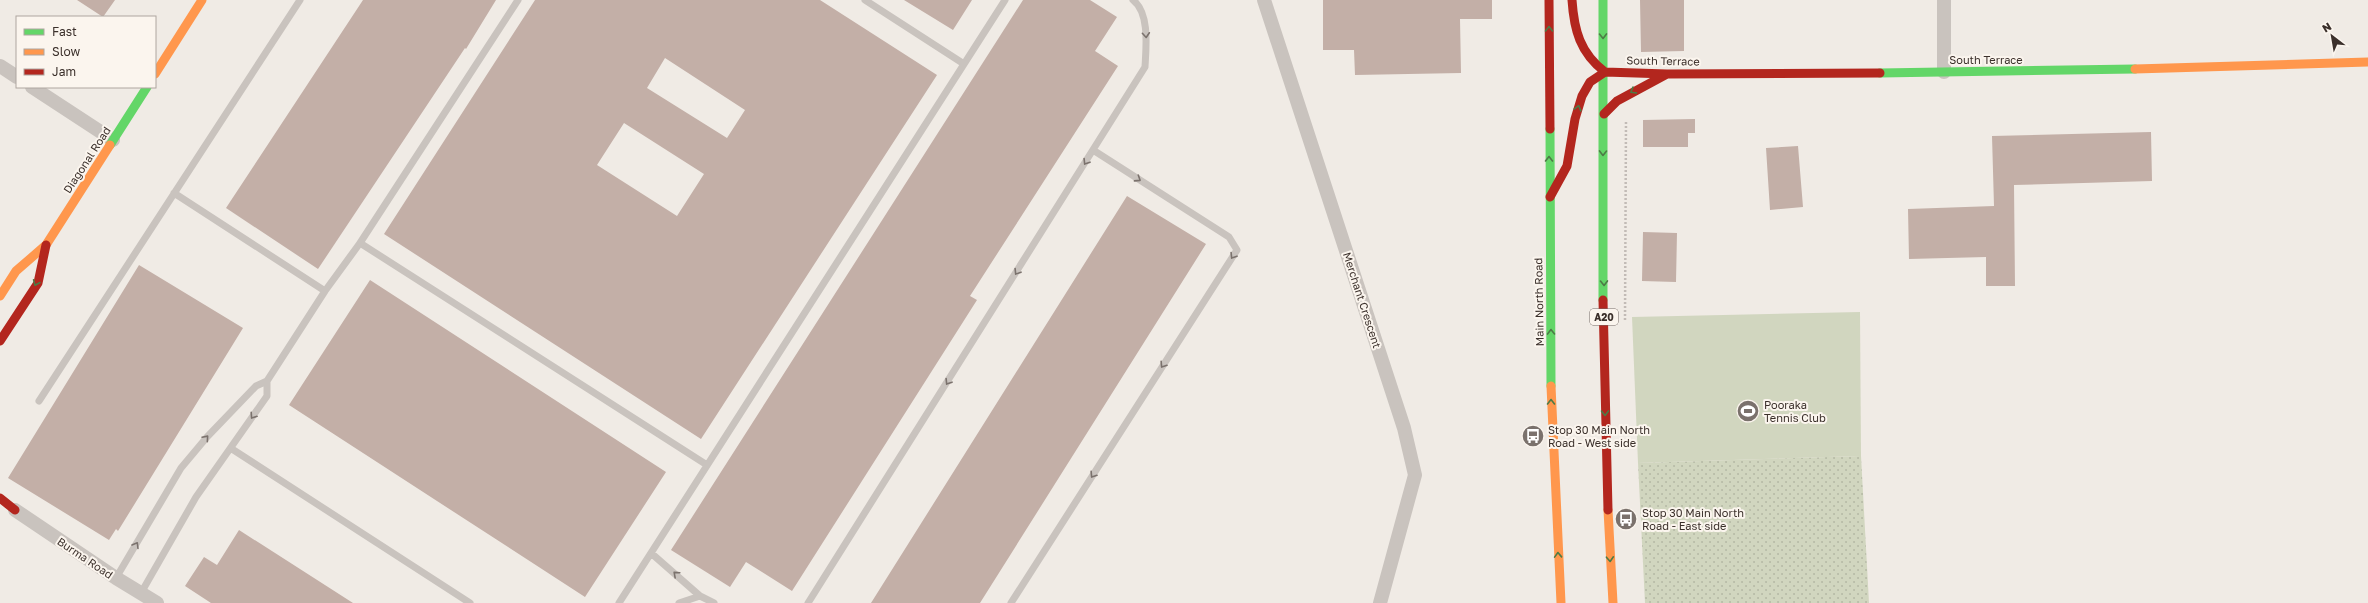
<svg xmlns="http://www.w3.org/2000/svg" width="2368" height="603" viewBox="0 0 2368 603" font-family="'Golos Text',sans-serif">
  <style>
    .green { fill: url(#green-dots) }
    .pitch { fill: #d1d6bf }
    .building { fill: #c3afa7; fill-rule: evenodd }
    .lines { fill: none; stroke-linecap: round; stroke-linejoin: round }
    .path { stroke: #c2bbb6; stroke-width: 2.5; stroke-dasharray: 2 2; stroke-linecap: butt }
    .lane { stroke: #c9c3be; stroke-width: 7 }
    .street { stroke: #c9c3be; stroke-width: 14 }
    .fast { stroke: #63d668; stroke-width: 9 }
    .slow { stroke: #ff974d; stroke-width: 9 }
    .jam { stroke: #b3261e; stroke-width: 9 }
    .oneway { stroke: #4d7b46 }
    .oneway2 { stroke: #7b726d }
    .labels { text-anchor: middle; stroke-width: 4; stroke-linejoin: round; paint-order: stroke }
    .shield { fill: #fbf5ee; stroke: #756b66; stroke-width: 1 }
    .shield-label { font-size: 10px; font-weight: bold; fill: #3b302b }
    .street-label { font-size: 11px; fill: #3b302b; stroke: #fbf5ee }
    .poi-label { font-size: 11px; fill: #3b302b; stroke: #fbf5ee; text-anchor: start }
  </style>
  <defs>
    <pattern id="green-dots" width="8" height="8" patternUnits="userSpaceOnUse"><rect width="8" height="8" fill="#d1d6bf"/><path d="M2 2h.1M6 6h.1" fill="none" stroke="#b4b8a4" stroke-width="1.8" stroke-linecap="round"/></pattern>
  </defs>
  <rect width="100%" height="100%" fill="#f0ebe5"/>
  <path class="green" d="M1861 456 1869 603H1645L1638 463Z"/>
  <path class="pitch" d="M1860 312 1861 456 1638 463 1632 317Z"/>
  <path class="building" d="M77 0H115L103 17Z
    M363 0H496L466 49 465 48 318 269 226 208Z
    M535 0H820L937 75 701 439 384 234ZM665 58 745 110 727 138 647 88ZM624 123 704 174 677 216 597 165Z
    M904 0H972L953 30Z
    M1023 0H1090L1117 17 1095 51 1118 66 970 296 977 300 792 591 746 562 730 587 671 550Z
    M1323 0H1492V19H1460L1461 73 1355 75 1354 50H1323Z
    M1640 0H1684V51L1641 52Z
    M1695 119V133H1688V147H1643V120Z
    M2151 132 2152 181 2014 185 2015 286H1986V257L1909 259 1908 209 1994 206 1992 136Z
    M1798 146 1803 207 1770 210 1766 148Z
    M1127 196 1206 244 980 603H871Z
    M1643 232 1677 233 1676 282 1642 281Z
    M139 265 243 328 118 531 116 529 109 540 8 478Z
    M370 280 666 472 585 597 289 405Z
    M239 530 353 603H211L185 586 204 557 217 565Z"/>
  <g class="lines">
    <path class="path" d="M1625 320 1626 120"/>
    <path class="lane" d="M865 0 964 64
      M174 193 325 291
      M360 243 707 465
      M39 401 300 0
      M232 449 470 603
      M651 553 700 596
      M116 578 181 468 207 437 256 386 267 381
      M141 593 196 497 267 396V381L325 291 360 243 518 0
      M619 603 1005 0
      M679 603 700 596 714 603
      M808 603 1145 67C1146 48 1150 13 1133 0
      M1011 603 1237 250 1229 237 1093 150"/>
    <path class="street" d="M1264 0 1404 428 1415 475 1380 603
      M0 66 17 77
      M1944 72V0
      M32 87 113 140
      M15 510 116 578 157 603"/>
    <path class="fast" d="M1603 0V300
      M1880 73 2135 69
      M1550 129 1551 386
      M110 145 147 87"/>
    <path class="slow" d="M2135 69 2368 62
      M155 74 202 0
      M0 296 16 271 46 245 110 145
      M1551 386 1561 603
      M1608 510 1613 603"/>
    <path class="jam" d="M1549 0 1550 129
      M1572 0C1574 30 1580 53 1605 72
      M1605 72 1667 74 1880 73
      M1604 114 1617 101 1667 74
      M1550 197 1567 166 1575 119 1582 96 1590 82 1605 72
      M1603 300 1608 510
      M0 341 38 283 46 245
      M0 498 15 510"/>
  </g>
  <defs><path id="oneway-chevron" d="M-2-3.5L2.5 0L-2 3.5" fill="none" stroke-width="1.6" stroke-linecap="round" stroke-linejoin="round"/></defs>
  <g class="oneway">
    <use href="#oneway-chevron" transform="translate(1549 29) rotate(-90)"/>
    <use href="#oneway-chevron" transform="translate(1603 36) rotate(89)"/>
    <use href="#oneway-chevron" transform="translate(1633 91) rotate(150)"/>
    <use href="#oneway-chevron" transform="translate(1578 108) rotate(-75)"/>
    <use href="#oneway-chevron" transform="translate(1603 153) rotate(91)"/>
    <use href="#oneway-chevron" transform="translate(1549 159) rotate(-90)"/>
    <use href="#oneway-chevron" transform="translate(36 283) rotate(113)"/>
    <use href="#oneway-chevron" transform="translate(1604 283) rotate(89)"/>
    <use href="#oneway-chevron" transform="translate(1551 332) rotate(-91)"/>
    <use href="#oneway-chevron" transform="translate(1551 402) rotate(-90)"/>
    <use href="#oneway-chevron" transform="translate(1605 413) rotate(89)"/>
    <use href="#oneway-chevron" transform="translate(1558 555) rotate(-92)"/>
    <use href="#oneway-chevron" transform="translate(1610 559) rotate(87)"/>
  </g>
  <g class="oneway2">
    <use href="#oneway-chevron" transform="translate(1146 35) rotate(86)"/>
    <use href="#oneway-chevron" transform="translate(1086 162) rotate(122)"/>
    <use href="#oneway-chevron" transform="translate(1138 179) rotate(33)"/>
    <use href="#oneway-chevron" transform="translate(1233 256) rotate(122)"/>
    <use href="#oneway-chevron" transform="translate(1017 272) rotate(122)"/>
    <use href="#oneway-chevron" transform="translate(1163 365) rotate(123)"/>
    <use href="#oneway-chevron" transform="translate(948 382) rotate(122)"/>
    <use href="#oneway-chevron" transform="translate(253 416) rotate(124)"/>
    <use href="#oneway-chevron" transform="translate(206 438) rotate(-49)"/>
    <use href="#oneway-chevron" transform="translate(1093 475) rotate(123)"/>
    <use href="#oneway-chevron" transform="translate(136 545) rotate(-59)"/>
    <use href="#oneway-chevron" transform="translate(676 574) rotate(-138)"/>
  </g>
  <defs>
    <g id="stadium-disc" transform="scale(1.15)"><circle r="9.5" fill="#7a716c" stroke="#fbf5ee"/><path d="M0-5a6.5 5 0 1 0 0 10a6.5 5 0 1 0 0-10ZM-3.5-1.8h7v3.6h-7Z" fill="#fff"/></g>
    <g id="bus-disc" transform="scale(1.15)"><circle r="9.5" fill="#7a716c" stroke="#fbf5ee"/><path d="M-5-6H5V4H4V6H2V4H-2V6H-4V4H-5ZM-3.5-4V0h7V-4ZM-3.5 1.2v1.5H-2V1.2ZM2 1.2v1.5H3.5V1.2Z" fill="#fff"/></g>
  </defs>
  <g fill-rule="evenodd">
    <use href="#stadium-disc" x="1748" y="411"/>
    <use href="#bus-disc" x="1533" y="436"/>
    <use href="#bus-disc" x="1626" y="519"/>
  </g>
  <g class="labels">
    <rect class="shield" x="1590" y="309" width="28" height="16" rx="3"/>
    <g class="shield-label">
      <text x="1604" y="321">A20</text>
    </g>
    <g class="street-label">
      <text x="1986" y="64">South Terrace</text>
      <text transform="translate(1663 61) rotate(1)" y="4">South Terrace</text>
      <text transform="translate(87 160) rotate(-57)" y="4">Diagonal Road</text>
      <text transform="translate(1362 300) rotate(72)" y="4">Merchant Crescent</text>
      <text transform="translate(1539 302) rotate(-91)" y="4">Main North Road</text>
      <text transform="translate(85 558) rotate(34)" y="4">Burma Road</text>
    </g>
    <g class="poi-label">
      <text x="1764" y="409">Pooraka<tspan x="1764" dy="13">Tennis Club</tspan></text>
      <text x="1548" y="434">Stop 30 Main North<tspan x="1548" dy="13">Road - West side</tspan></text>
      <text x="1642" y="517">Stop 30 Main North<tspan x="1642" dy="13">Road - East side</tspan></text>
    </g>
  </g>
  <rect x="16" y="16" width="140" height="72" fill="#fbf5ee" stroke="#aea6a0"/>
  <rect x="24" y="29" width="20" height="6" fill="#63d668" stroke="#aea6a0"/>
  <text x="52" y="36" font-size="12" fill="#3b302b">Fast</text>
  <rect x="24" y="49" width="20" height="6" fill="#ff974d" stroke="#aea6a0"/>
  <text x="52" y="56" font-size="12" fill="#3b302b">Slow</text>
  <rect x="24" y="69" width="20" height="6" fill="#b3261e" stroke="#aea6a0"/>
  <text x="52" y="76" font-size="12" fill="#3b302b">Jam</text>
  <g transform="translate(2332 36) rotate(329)" stroke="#fbf5ee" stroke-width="3" paint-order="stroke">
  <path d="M0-3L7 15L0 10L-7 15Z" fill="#3b302b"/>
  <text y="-6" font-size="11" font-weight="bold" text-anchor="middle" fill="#3b302b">N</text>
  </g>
</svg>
